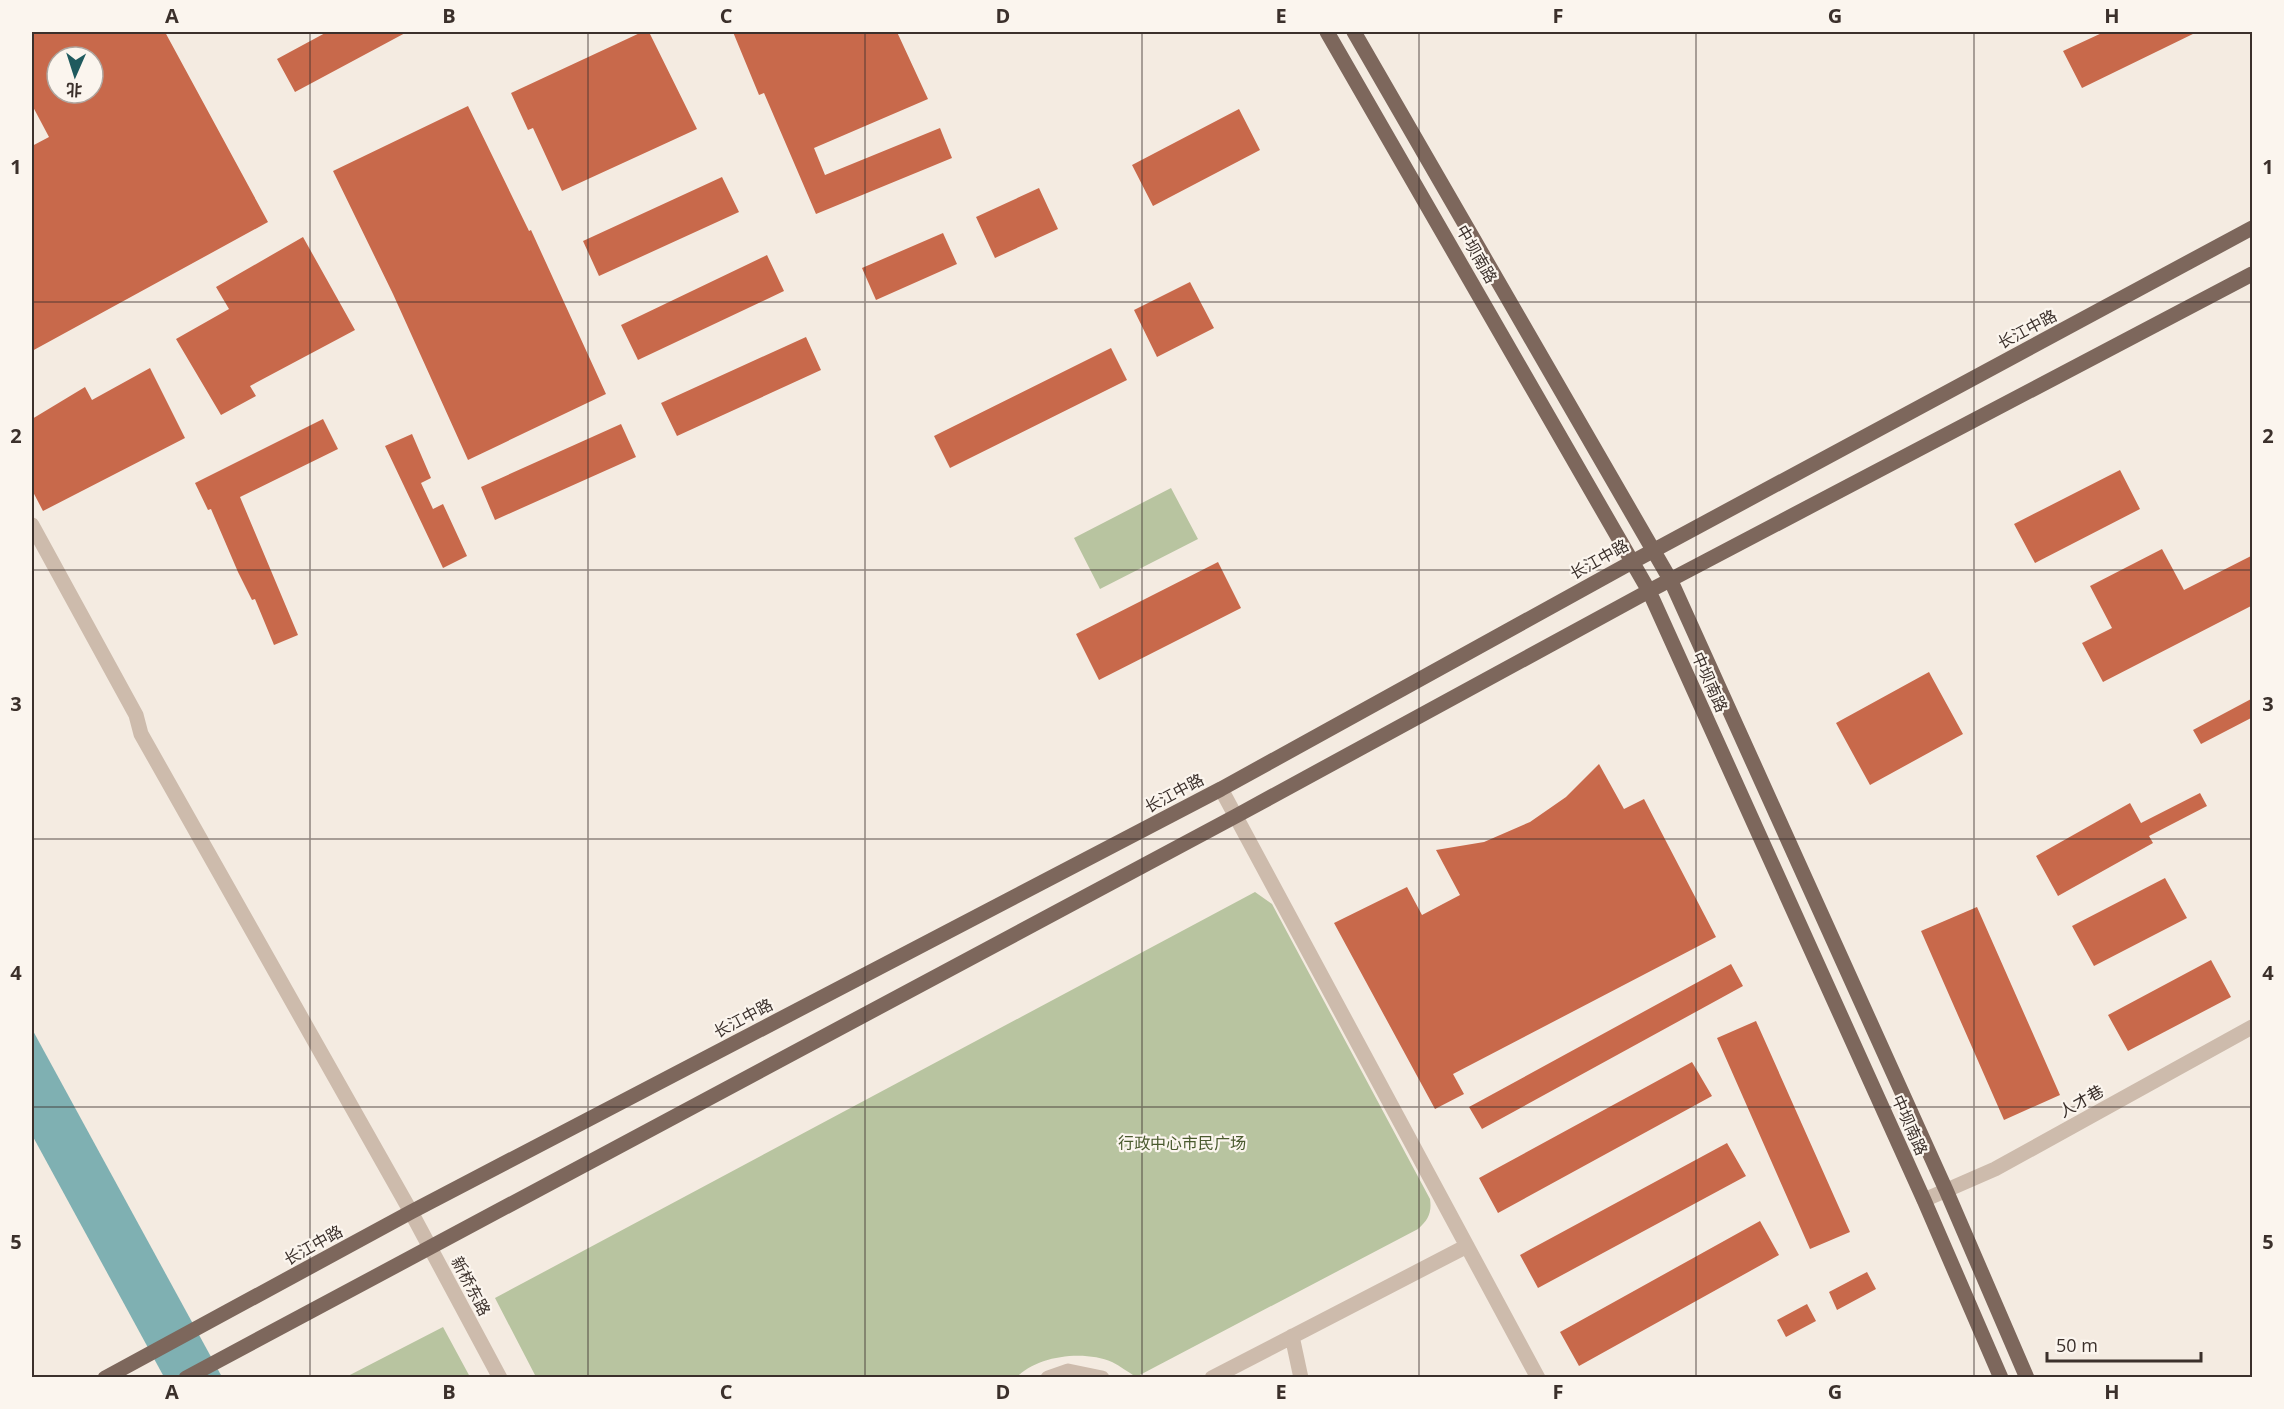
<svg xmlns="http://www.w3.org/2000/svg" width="2284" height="1409" viewBox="0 0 2284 1409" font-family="'Open Sans','Noto Sans SC',sans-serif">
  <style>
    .green { fill: #b8c4a0 }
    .water { fill: #7fb0b2 }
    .building { fill: #c8694b; fill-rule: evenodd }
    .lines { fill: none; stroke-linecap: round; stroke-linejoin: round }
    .minor { stroke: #cdbbac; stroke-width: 15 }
    .major { stroke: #7d675c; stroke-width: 15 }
    .grid { fill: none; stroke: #3b302b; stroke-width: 1.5; stroke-opacity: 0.55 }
    .labels { text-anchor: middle; stroke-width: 4.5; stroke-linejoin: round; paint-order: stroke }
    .street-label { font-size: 16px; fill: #3b302b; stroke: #fbf5ee }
    .park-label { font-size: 16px; fill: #4a5a2e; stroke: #fbf5ee }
    .neatline { fill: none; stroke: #3b302b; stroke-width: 2 }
    .grid-label { font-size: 20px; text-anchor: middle; font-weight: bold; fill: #3b302b }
  </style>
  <rect width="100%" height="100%" fill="#f4ebe1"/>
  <path class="green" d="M1171 488 1198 539 1100 589 1074 538Z
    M1255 892 1272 904 1430 1199C1432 1213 1428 1220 1418 1229L1136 1377C1128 1372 1120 1366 1112 1362 1085 1350 1037 1355 1016 1378L536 1377 495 1298Z
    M443 1327 470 1377H346Z"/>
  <path class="water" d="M32 1029 222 1377H164L32 1135Z"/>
  <path class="building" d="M32 32H165L268 222 32 351V146L49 137 32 105ZM57 57H93V93H57Z
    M327 32H407L295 92 277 59Z
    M642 32H649L697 129 562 191 533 128 528 130 511 93Z
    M733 32H897L928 99 814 148 825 175 940 128 952 158 816 214 764 93 759 95Z
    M2104 32H2197L2082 88 2063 51Z
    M468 106 529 231 531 230 606 394 468 460 393 294 333 171Z
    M1239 109 1260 150 1153 206 1132 165Z
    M722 177 739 212 599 276 583 241Z
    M1039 188 1058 229 995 258 976 217Z
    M943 233 957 264 876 300 862 268Z
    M303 237 355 330 250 386 256 396 221 415 176 339 229 309 216 287Z
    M767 255 784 291 638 360 621 325Z
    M1190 282 1214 328 1157 357 1134 310Z
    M806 337 821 370 677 436 661 403Z
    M1111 348 1127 380 950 468 934 436Z
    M150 368 185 438 43 511 32 490V419L85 387 92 400Z
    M323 419 338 449 240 497 298 635 274 645 255 599 252 600 238 572 211 509 208 510 195 483Z
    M621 424 636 457 495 520 481 487Z
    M412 434 431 478 421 483 433 509 443 504 467 556 443 568 385 446Z
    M2120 470 2140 509 2035 563 2014 524Z
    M2162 549 2184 590 2253 555V605L2103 682 2082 643 2112 628 2090 586Z
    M1218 562 1241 608 1099 680 1076 634Z
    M1929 672 1963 734 1870 785 1836 723Z
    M2253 698V717L2201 744 2193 730Z
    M1599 764 1624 809 1644 799 1716 937 1453 1074 1464 1094 1435 1109 1334 923 1407 887 1422 915 1460 895 1436 850 1484 842 1530 822 1566 797Z
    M2200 793 2207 806 2149 836 2153 843 2058 896 2036 856 2130 803 2141 823Z
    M2165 878 2187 918 2094 966 2072 926Z
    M1977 907 2060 1095 2004 1120 1921 931Z
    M2211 960 2231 997 2128 1051 2108 1015Z
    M1731 964 1743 986 1482 1129 1469 1107Z
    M1756 1021 1850 1232 1810 1249 1717 1038Z
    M1692 1062 1712 1096 1498 1213 1479 1178Z
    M1727 1143 1746 1176 1538 1288 1520 1255Z
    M1760 1221 1779 1255 1579 1366 1560 1332Z
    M1867 1272 1876 1289 1837 1310 1829 1292Z
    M1807 1304 1816 1321 1786 1337 1777 1320Z"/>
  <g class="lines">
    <path class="minor" d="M32 525 136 715 141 734 411 1212 500 1378
      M1221 789 1538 1378
      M1924 1200 1995 1169 2252 1027
      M1292 1336 1301 1378
      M1048 1378 1068 1371 1102 1378
      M1212 1378 1467 1246"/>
    <path class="major" d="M1327 32 1649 591 1924 1200 2001 1378
      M1354 32 1671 581 1946 1190 2027 1378
      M105 1378 411 1212 1221 789 1634 561 2252 228
      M186 1378 1236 816 1649 591 2252 274"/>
  </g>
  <path class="grid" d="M310 32V1378M588 32V1378M865 32V1378M1142 32V1378M1419 32V1378M1696 32V1378M1974 32V1378M32 302H2252M32 570H2252M32 839H2252M32 1107H2252"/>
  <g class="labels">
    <g class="street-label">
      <text transform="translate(1477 254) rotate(60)" y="6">中坝南路</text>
      <text transform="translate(2027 329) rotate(-28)" y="6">长江中路</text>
      <text transform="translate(1599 559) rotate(-29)" y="6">长江中路</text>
      <text transform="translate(1710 682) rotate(66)" y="6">中坝南路</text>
      <text transform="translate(1174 793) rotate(-28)" y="6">长江中路</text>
      <text transform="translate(743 1018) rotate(-28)" y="6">长江中路</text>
      <text transform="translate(2081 1101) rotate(-29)" y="6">人才巷</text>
      <text transform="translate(1910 1125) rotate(66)" y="6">中坝南路</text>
      <text transform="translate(313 1245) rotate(-29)" y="6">长江中路</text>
      <text transform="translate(471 1286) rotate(62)" y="6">新桥东路</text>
    </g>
    <g class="park-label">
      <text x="1182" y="1149">行政中心市民广场</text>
    </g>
  </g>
  <rect width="2284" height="1409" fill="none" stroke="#fbf5ee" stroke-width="66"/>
  <g transform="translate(75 75) rotate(183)"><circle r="28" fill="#fbf5ee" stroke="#aea6a0" stroke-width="1.5"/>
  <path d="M0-4.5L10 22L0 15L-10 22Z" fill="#1f5a5e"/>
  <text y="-9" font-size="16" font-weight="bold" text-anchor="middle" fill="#3b302b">北</text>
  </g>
  <path d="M2047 1352v9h154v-9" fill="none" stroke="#3b302b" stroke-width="3"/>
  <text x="2056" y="1352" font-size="18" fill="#3b302b" stroke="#fbf5ee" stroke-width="4.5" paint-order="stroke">50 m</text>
  <rect x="33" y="33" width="2218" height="1343" class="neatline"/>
  <g class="grid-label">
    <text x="172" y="23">A</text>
    <text x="449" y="23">B</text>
    <text x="726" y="23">C</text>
    <text x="1003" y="23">D</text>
    <text x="1281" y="23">E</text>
    <text x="1558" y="23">F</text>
    <text x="1835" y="23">G</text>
    <text x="2112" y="23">H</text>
    <text x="16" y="174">1</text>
    <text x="2268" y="174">1</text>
    <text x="16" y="443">2</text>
    <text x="2268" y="443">2</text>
    <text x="16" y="711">3</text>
    <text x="2268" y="711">3</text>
    <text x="16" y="980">4</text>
    <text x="2268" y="980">4</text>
    <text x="16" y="1249">5</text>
    <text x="2268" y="1249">5</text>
    <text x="172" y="1399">A</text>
    <text x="449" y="1399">B</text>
    <text x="726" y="1399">C</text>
    <text x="1003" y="1399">D</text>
    <text x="1281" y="1399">E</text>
    <text x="1558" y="1399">F</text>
    <text x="1835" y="1399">G</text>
    <text x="2112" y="1399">H</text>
  </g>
</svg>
